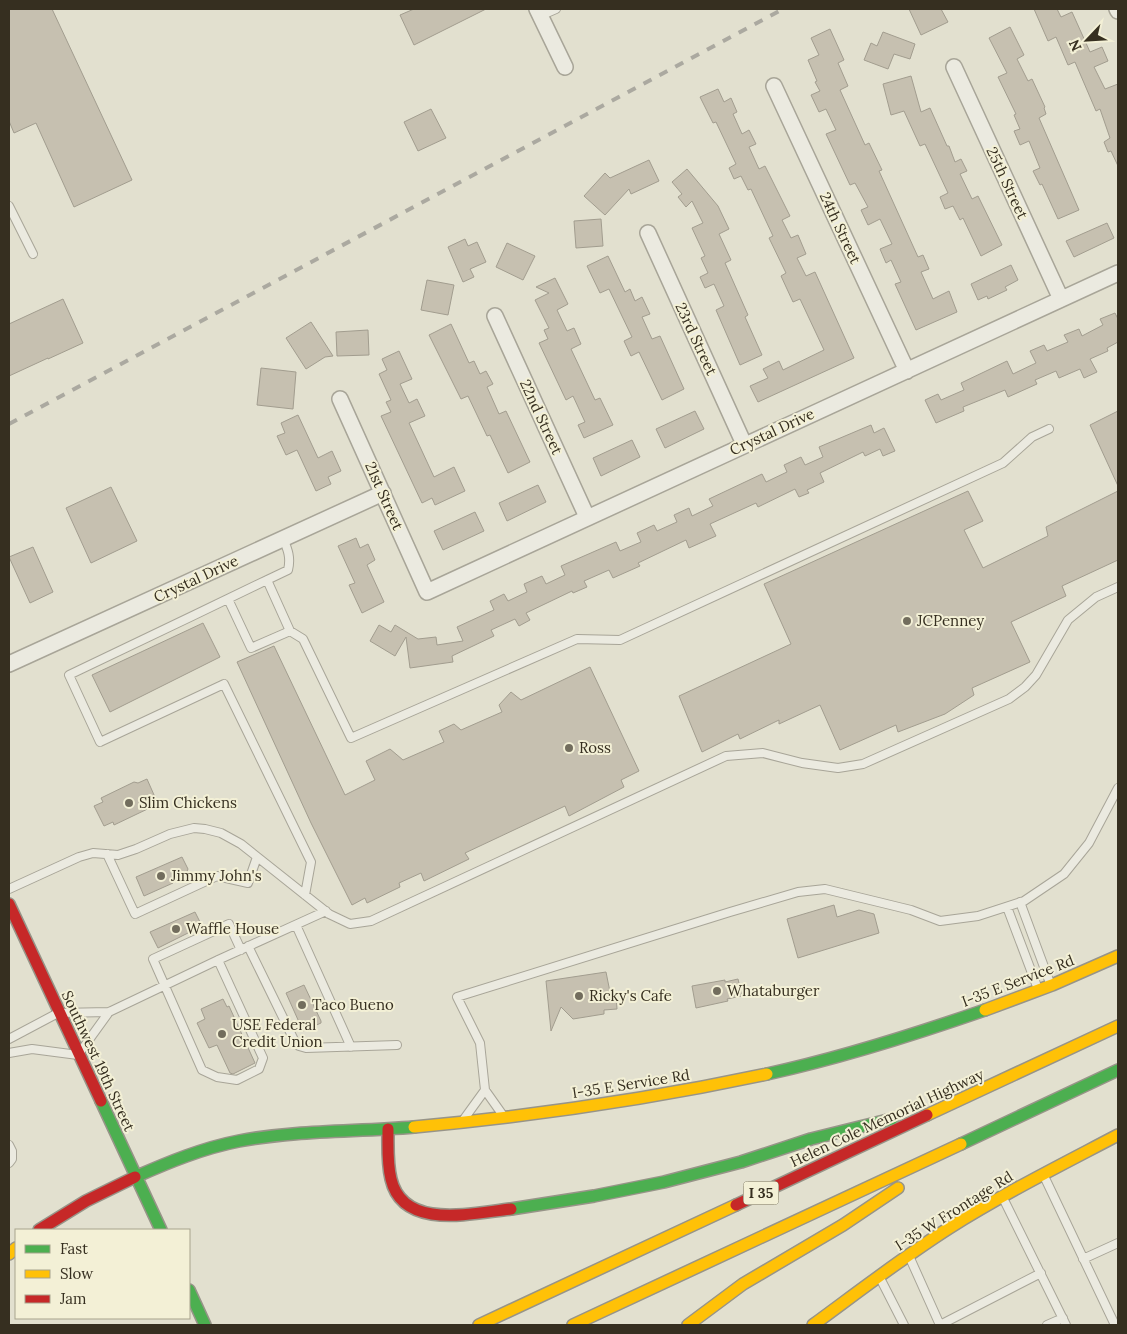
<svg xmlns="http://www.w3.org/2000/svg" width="1127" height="1334" viewBox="0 0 1127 1334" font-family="Lora,serif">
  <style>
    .building { fill: #c6c0b0; stroke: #a29d8f }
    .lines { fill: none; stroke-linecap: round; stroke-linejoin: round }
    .lane-casing { stroke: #a8a598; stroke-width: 10 }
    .street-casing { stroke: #a8a598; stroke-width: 18 }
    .fast-casing { stroke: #979488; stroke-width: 14 }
    .slow-casing { stroke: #979488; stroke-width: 14 }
    .jam-casing { stroke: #979488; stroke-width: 14 }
    .lane { stroke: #ebeae0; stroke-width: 8 }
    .street { stroke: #ebeae0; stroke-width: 15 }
    .fast { stroke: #4caf50; stroke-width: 11 }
    .slow { stroke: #ffc107; stroke-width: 11 }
    .jam { stroke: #c62828; stroke-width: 11 }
    .rail { stroke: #aba9a0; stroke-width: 4; stroke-dasharray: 9 9; stroke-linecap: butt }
    .poi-dot { fill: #726d5d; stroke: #f3f0d6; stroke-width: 2 }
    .labels { text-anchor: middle; stroke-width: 4; stroke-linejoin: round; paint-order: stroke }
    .shield { fill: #f3f0d6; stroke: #6f6957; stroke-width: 1 }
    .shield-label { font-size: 14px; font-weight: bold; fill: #362f20 }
    .street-label { font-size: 15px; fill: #362f20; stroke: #f3f0d6 }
    .poi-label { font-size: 15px; fill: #362f20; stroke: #f3f0d6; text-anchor: start }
  </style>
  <rect width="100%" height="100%" fill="#e2e0cf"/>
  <path class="building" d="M9 9H52L132 180 74 207 36 123 14 133 9 121Z
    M414 9H486L414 45 400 15Z
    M909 9H941L948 22 921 35Z
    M1034 9H1057L1061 17 1072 12 1090 52 1102 47 1108 61 1094 67 1105 89 1118 84V166L1111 151 1108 152 1104 142 1110 138 1100 109 1096 111 1075 62 1068 65 1056 37 1048 41Z
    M1010 27 1024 55 1017 59 1028 81 1032 79 1045 107 1044 108 1046 114 1039 118 1079 210 1058 219 1042 184 1040 185 1033 171 1040 168 1029 141 1020 145 1014 131 1020 129 1014 115 1016 114 998 77 1007 73 989 38Z
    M830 29 844 60 838 63 848 86 840 90 865 145 869 143 882 170 879 171 918 257 923 255 929 269 921 272 933 299 949 291 957 312 916 330 895 284 901 282 891 260 886 263 880 249 892 244 880 219 868 225 861 210 868 207 855 183 850 185 826 134 836 130 826 109 819 112 811 95 820 91 815 82 817 81 808 60 819 55 811 38Z
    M883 32 915 44 910 59 894 54 888 69 864 60 871 43 877 46Z
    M911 76 921 112 930 108 947 146H949L955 162 961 159 967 171 960 174 972 199 978 196 1002 245 981 256 963 218 960 220 953 206 945 209 940 197 948 193 925 144 920 146 904 111 891 115 883 84Z
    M718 89 724 102 731 98 737 112 733 114 742 134 749 130 756 144 749 147 759 169 765 166 790 216 782 220 791 238 798 235 806 254 797 258 806 276 815 272 854 358 758 402 750 386 768 378 763 369 779 361 783 370 824 350 800 299 793 302 781 276 786 273 769 238 773 236 751 189 748 190 741 176 734 179 729 168 736 164 716 122 713 123 700 97Z
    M431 109 446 138 418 151 404 122Z
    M649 160 659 181 631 194 629 189 605 215 584 196 605 173 610 178Z
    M687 169 718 206 729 229 719 234 731 260 725 263 748 315 745 317 762 355 740 365 716 310 724 306 714 284 705 288 700 277 708 273 701 258 705 256 692 228 703 223 692 201 686 207 678 197 682 194 672 182Z
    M601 219 603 246 576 248 574 221Z
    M1107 223 1114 238 1074 257 1066 241Z
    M465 239 468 246 477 242 486 262 470 269 474 277 463 282 448 247Z
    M507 243 535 256 523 280 496 267Z
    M608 256 625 292 630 289 635 301 642 297 650 314 642 317 652 339 660 336 684 389 662 400 639 352 631 356 624 341 632 337 609 289 600 293 587 266Z
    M1011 265 1018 280 1005 287 1007 290 988 299 987 296 978 300 971 284Z
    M555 278 568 304 557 310 567 331 574 328 581 344 571 349 595 400 600 398 613 425 584 438 578 425 585 422 573 396 566 400 539 343 548 339 544 330 549 328 535 300 549 293 536 287Z
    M427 280 454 285 448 315 421 310Z
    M63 299 83 343 48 359V358L9 376V324Z
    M1115 313 1118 319V342L1107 348 1108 351 1090 359 1097 372 1084 378 1080 369 1059 378 1056 371 1035 380 1037 384 1008 397 1005 390 963 407 964 411 936 423 925 400 938 394 941 400 964 390 961 383 1007 361 1013 374 1036 363 1030 351 1044 345 1047 351 1068 342 1064 335 1079 329 1082 336 1103 325 1100 319Z
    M311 322 333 356 325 357 306 369 286 338Z
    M451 324 469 363 474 361 480 374 486 371 493 384 487 387 499 414 506 411 530 462 508 473 490 435 487 436 468 396 461 399 429 335Z
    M368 330 369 355 337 356 336 332Z
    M399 351 412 379 400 384 409 403 417 399 425 416 409 423 434 477 454 467 465 491 435 505 432 498 422 503 381 416 391 412 386 402 391 400 379 374 387 370 382 359Z
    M261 368 296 372 293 409 257 405Z
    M695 411 704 429 665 448 656 429Z
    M1118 411V486L1090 425Z
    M298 415 318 458 332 451 341 471 328 477 331 484 316 491 297 450 286 455 277 436 285 433 281 423Z
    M871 425 874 433 884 428 895 451 883 456 880 449 865 456 863 452 820 473 824 482 807 490 809 493 799 497 795 489 758 507 756 503 710 524 716 536 689 548 686 540 638 563 640 566 613 578 609 570 584 581 587 587 573 593 572 591 526 613 530 620 519 626 515 619 491 630 494 636 452 656 453 662 410 668 406 637 395 656 370 641 379 625 391 632 395 625 418 639 436 637 437 645 463 641 457 627 494 610 490 601 504 594 508 601 527 592 524 584 542 576 546 584 565 575 561 566 616 542 620 551 641 542 637 533 654 525 657 531 677 522 674 515 689 508 692 516 713 506 709 499 762 474 766 482 787 472 784 465 801 457 805 465 823 457 819 447Z
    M632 440 640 457 601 476 593 458Z
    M538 485 546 502 507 521 499 503Z
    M111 487 137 541 91 563 66 508Z
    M968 491 983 521 964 530 983 568 1048 536 1046 527 1118 491V560L1062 586 1066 596 1011 622 1030 662 972 688 974 695 945 714 898 732 896 725 840 750 820 705 779 724V720L740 739 738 734 702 752 679 696 791 644 764 584Z
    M475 512 484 531 443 550 434 531Z
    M356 538 360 548 368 544 375 560 367 565 384 602 362 613 349 585 355 583 338 546Z
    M33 547 53 592 30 603 9 557Z
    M203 623 220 657 110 712 92 675Z
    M274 646 345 795 375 780 366 761 390 749 403 760 444 742 439 731 454 724 461 730 502 712 499 705 511 692 521 700 590 667 639 771 621 780 624 787 569 816 565 806 465 853 469 859 424 881 421 873 399 883 400 887 367 903 365 898 352 905 311 823 237 662Z
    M147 779 158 804 114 825 113 822 104 826 94 806 103 802 101 798 134 782 138 783Z
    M182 857 188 869 186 874 173 880V883L144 896 136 877Z
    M834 905 837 917 859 910 874 914 879 933 798 958 787 919Z
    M195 912 202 926 158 948 150 932Z
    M606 972 611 997 616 996 617 1009 604 1010V1014L573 1019 561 1007 551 1031 546 981Z
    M738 979 742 996 727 999 728 1001 696 1008 692 986 725 980V982Z
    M304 985 321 1021V1023L303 1031 286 993Z
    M223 999 227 1007 229 1006 255 1063 233 1074 230 1073 217 1045 209 1048 197 1023 205 1019 201 1009Z"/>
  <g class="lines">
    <g class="lane-casing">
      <path id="lane" d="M540 16 556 9
        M9 206 33 254
        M267 580 288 570C291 558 288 550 283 538
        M228 599 251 648 290 631 267 580C201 612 136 643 69 675L100 742 224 684 311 862 305 895
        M290 631 303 639 351 738 577 639 620 640 1003 463 1032 437 1049 429
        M107 854 135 914 217 876 248 883 257 857
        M9 889 79 857 93 853 118 855 136 849 170 834 194 828 205 829 221 833 241 844 329 914 350 924 371 921 726 756 763 753 802 763 838 768 863 764 1009 699 1025 687 1036 675 1068 620 1096 597 1118 587
        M1020 902 1050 983
        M1007 907 1038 989
        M296 925 351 1047
        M248 946 294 1040 299 1046 306 1048 397 1045
        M218 960 263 1058 259 1069 237 1080 217 1077 202 1070 153 959 229 924 241 950
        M9 1039 58 1013 109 1012 218 960 326 911
        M9 1053 32 1049 78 1055 109 1012
        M502 1114 485 1090 480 1043 457 997 730 912 798 892 825 889 911 910 940 921 978 916 1024 901 1064 874 1089 843 1118 788
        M464 1119 485 1090
        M9 1145 12 1151V1159L9 1163
        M1044 1176 1115 1325
        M1003 1198 1066 1325
        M909 1256 940 1325
        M1083 1259 1118 1243
        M880 1278 904 1325
        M940 1325 1041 1273
        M1047 1325 1063 1318"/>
    </g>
    <g class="street-casing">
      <path id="street" d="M537 9 565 67
        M1117 9 1118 11
        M954 67 1061 299
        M774 86 907 371
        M648 233 744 444
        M495 316 587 517
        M340 399 427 592 1118 273
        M9 664 383 493"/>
    </g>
    <g class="fast-casing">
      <path id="fast" d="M767 1074C841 1058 913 1035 985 1010
        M101 1101 161 1230
        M961 1144 1118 1070
        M135 1177C169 1162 203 1148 239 1141 297 1130 356 1132 414 1127
        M511 1209 594 1196 664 1182 741 1162 811 1139 892 1119
        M189 1290 205 1325"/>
    </g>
    <g class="slow-casing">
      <path id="slow" d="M985 1010 1052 985 1118 956
        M927 1115 1118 1026
        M414 1127C533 1116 650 1099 767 1074
        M9 1254 16 1248
        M479 1325 736 1205
        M573 1325 961 1144
        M688 1325 743 1284 843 1225 898 1188
        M813 1325C858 1292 902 1258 949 1228 1003 1194 1061 1165 1118 1135"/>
    </g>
    <g class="jam-casing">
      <path id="jam" d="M9 904 101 1101
        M388 1129C388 1145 387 1163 391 1179 403 1231 473 1213 511 1209
        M736 1205 927 1115
        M39 1230 86 1201 135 1177"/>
    </g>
    <use href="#lane" class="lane"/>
    <use href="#street" class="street"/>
    <use href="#fast" class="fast"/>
    <use href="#slow" class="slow"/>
    <use href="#jam" class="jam"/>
    <path class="rail" d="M9 424 783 9"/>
  </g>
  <g class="poi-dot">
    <circle cx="907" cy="621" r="5"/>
    <circle cx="569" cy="748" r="5"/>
    <circle cx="129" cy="803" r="5"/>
    <circle cx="161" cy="876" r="5"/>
    <circle cx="176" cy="929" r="5"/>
    <circle cx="717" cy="991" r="5"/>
    <circle cx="579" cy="996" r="5"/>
    <circle cx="302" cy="1005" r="5"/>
    <circle cx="222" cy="1034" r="5"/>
  </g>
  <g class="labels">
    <rect class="shield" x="743.5" y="1181.5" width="35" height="23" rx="4"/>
    <g class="shield-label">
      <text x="761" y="1198">I 35</text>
    </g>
    <g class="street-label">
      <text transform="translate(1007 183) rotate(65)" y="5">25th Street</text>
      <text transform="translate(840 228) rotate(65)" y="5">24th Street</text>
      <text transform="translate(696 339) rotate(65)" y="5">23rd Street</text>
      <text transform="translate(541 417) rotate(65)" y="5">22nd Street</text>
      <text transform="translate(772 432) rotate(-25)" y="5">Crystal Drive</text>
      <text transform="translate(384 496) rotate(66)" y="5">21st Street</text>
      <text transform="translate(196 579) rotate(-25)" y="5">Crystal Drive</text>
      <text transform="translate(1018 981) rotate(-21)" y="5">I-35 E Service Rd</text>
      <text transform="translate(98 1061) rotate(65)" y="5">Southwest 19th Street</text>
      <text transform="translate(631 1084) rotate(-9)" y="5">I-35 E Service Rd</text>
      <text transform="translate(887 1118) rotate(-25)" y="5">Helen Cole Memorial Highway</text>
      <text transform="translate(954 1211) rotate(-32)" y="5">I-35 W Frontage Rd</text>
    </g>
    <g class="poi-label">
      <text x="917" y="626">JCPenney</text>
      <text x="579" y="753">Ross</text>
      <text x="139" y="808">Slim Chickens</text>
      <text x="171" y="881">Jimmy John's</text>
      <text x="186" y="934">Waffle House</text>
      <text x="727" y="996">Whataburger</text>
      <text x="589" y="1001">Ricky's Cafe</text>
      <text x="312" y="1010">Taco Bueno</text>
      <text x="232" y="1030">USE Federal<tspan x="232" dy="17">Credit Union</tspan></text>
    </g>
  </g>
  <rect width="1127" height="1334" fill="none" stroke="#362f20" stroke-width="20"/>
  <rect x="15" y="1229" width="175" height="90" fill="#f3f0d6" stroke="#a7a38d"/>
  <rect x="25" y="1245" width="25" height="8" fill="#4caf50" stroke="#a7a38d"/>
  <text x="60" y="1254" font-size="15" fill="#362f20">Fast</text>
  <rect x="25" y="1270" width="25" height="8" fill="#ffc107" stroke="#a7a38d"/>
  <text x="60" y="1279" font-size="15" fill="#362f20">Slow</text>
  <rect x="25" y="1295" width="25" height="8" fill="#c62828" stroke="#a7a38d"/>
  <text x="60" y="1304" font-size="15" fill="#362f20">Jam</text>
  <g transform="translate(1087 40) rotate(245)" stroke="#f3f0d6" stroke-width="4" paint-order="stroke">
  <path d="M0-4L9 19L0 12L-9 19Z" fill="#362f20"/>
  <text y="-8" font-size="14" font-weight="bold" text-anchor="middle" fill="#362f20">N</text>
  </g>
</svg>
